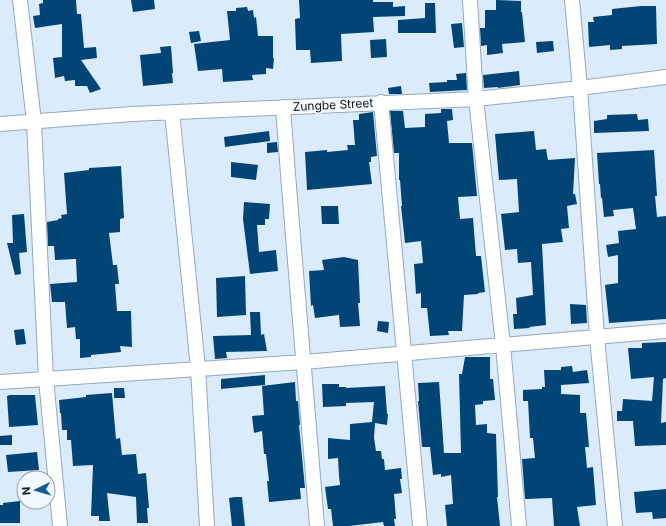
<svg xmlns="http://www.w3.org/2000/svg" width="666" height="526" viewBox="0 0 666 526" font-family="Inter,sans-serif">
  <style>
    .building { fill: #004575 }
    .lines { fill: none; stroke-linecap: round; stroke-linejoin: round }
    .street-casing { stroke: #98a8b7; stroke-width: 16 }
    .street { stroke: #fff; stroke-width: 14 }
    .labels { text-anchor: middle; stroke-width: 4; stroke-linejoin: round; paint-order: stroke }
    .street-label { font-size: 12px; fill: #14191f; stroke: #f0f7fd }
  </style>
  <rect width="100%" height="100%" fill="#daebfb"/>
  <path class="building" d="M43 0H76L77 14H81L84 48 96 47 97 58 81 60 101 89 90 93 87 86H75V80L65 81 64 76 55 78 53 58 62 57V24L35 28 33 16 40 15 39 4 43 3Z
    M131 0H154L155 9 133 12Z
    M299 0H373V2H393V7L405 6V16L373 17 374 32 341 34 342 61 311 63 310 50H296L295 19 300 18Z
    M496 0 521 1V12H522L525 42 502 44 503 53 487 55V45L481 46 480 28H485V10H496Z
    M425 3H435L436 33H398V20L425 18Z
    M641 6H656L657 44 622 46V49L610 50V45L589 47 588 22H594L593 17 612 15V9Z
    M247 7 248 11 253 10 254 18 256 17 258 36H273V58H274L273 69 266 68V74L252 75 253 80 223 82 222 69 198 71 194 44 230 40 227 11H236V8Z
    M462 23 464 47 454 48 451 24Z
    M199 31 201 41 191 43 189 32Z
    M386 39 387 57 371 58 370 40Z
    M553 41 554 51 537 53 536 42Z
    M171 46 173 73H172L173 83 143 86 140 55 161 53 160 47Z
    M519 71 520 85 498 88V87L484 88 483 75Z
    M466 73 467 90 430 92 429 83 447 82V80H457L456 74Z
    M401 86 402 94H389L388 88Z
    M441 109H452L453 120 447 121 449 143H472L477 196 458 197 460 219 473 218 476 256H481L485 292 478 293V294L464 295 462 331H448L449 335 430 336 427 308H421V293L416 294 414 264 423 263 421 241 405 243 401 206H402L400 180H399V153H394L390 111H403L405 128 425 127V114L441 113Z
    M373 112 377 156 371 157V162H369L372 184 307 190 305 152 327 150V152L348 150 347 145H355L353 120H359V114Z
    M637 114 638 120 648 119 649 131 594 133V121L607 119V115Z
    M269 131 270 141 225 147 224 137Z
    M534 131 536 150 546 149 548 160 575 158 573 194H575L577 204 567 206 569 228 561 229 563 242 542 244 546 325 529 327 530 328 514 329 513 314H517L516 298 533 295 531 262 518 263 517 249 505 250 501 214 519 212 517 179 499 180 495 134Z
    M277 142 278 152 267 153V143Z
    M654 150 657 196H655L657 217 666 216V319L609 323 605 285 618 283V255L608 257 606 245 619 243 618 231 636 229 633 208 613 210 614 216 604 217 602 198H601L600 184H599L597 153Z
    M231 162 258 165 256 180 231 177Z
    M121 166 124 218 120 219V232L109 233 113 265H117L119 284H115L117 311H131L132 347 120 346 121 352 91 355V357L80 358V339H76L75 327 67 328 65 302H52L50 284 77 282 76 259 55 260 54 246H48L47 222 58 220V219L62 218 61 215 67 214 64 173 89 170V168Z
    M244 202 270 204 269 219H265V225H257L259 252 276 250 278 271 250 274 243 219Z
    M321 206H338L339 224H322Z
    M24 214 27 252 19 253 21 274 15 275 7 243H13L12 215Z
    M344 257 358 260 360 303H358L360 326 340 327 339 315 315 318 313 305 311 306 309 271 324 270 322 260Z
    M245 276 246 315 217 317 216 278Z
    M570 304 586 305 587 323 571 324Z
    M250 312H260L261 335 264 334 267 351 226 352 227 358 215 359 213 336 251 335Z
    M378 321 389 322 388 333 377 331Z
    M24 329 26 344 16 345 14 330Z
    M666 342V378L663 379 661 423 666 422V445L635 446 633 421H617V411H622L623 399 652 401 654 377 631 379 628 348H642V343Z
    M465 357H490V379H493L495 400 483 401V404L475 405 476 425 487 424V433L496 434 498 497H497L500 526H447L445 505 453 504 451 475 441 477V474L433 475 430 447H422L418 401H419L418 383 439 382 444 453H461L459 374H462Z
    M572 366 573 372 587 370 589 383 561 385V394L580 395V413H586L589 447H585L587 468 593 467 596 505 577 507 580 526H554L552 498 525 499 522 459 535 458 533 438H530L528 401H523V390L542 389V387H545L544 370H561V367Z
    M265 375V385L221 389V379Z
    M295 382 296 401H298L300 425H299L305 488H300L301 499 269 502 267 481H269L266 454H264L262 431 254 433 252 416 264 415 262 386Z
    M322 384H339V387H346V388L385 386 387 414H388L387 425 375 423 374 438 376 451H381L382 459H384L385 470 401 468 402 479H400L402 493 394 494 396 519H394L395 526H384L383 522 349 526H333L331 509H328L325 487 340 485 339 476 338 458 328 459V438L350 440V424L372 422 374 402 346 403V406L323 407Z
    M114 388H124L125 398H114Z
    M112 393 116 439 120 438 122 455 136 454 138 474 146 473 149 508H147L148 523H137L136 497 107 493 110 521H99V516H91L93 465 73 466 71 440H67V430H62L61 413H60L59 400 86 397V395Z
    M10 395H35L38 425 9 427 7 396Z
    M12 435V445H0V436Z
    M37 452 39 470 8 472 6 455Z
    M666 489V518L653 519 652 512 636 513 634 492Z
    M235 497H242L245 526H232L229 498Z
    M20 501V523H0V505H3V503Z"/>
  <g class="lines">
    <g class="street-casing">
      <path id="street" d="M20 0 34 122 46 379 60 526
        M470 0 476 99 503 345 519 526
        M572 0 580 88 597 337 615 526
        M381 102 420 526
        M283 107C293 247 306 386 317 526
        M172 112 198 368 207 526
        M0 124 132 114 476 99 580 88 666 77
        M0 382 304 362 666 331"/>
    </g>
    <use href="#street" class="street"/>
  </g>
  <g class="labels">
    <g class="street-label">
      <text transform="translate(333 105) rotate(-3)" y="4">Zungbe Street</text>
    </g>
  </g>
  <g transform="translate(36 490) rotate(265)"><circle r="19" fill="#f0f7fd" stroke="#989ea4"/>
  <path d="M0-3L7 15L0 10L-7 15Z" fill="#16598e"/>
  <text y="-6" font-size="11" font-weight="bold" text-anchor="middle" fill="#14191f">N</text>
  </g>
</svg>
